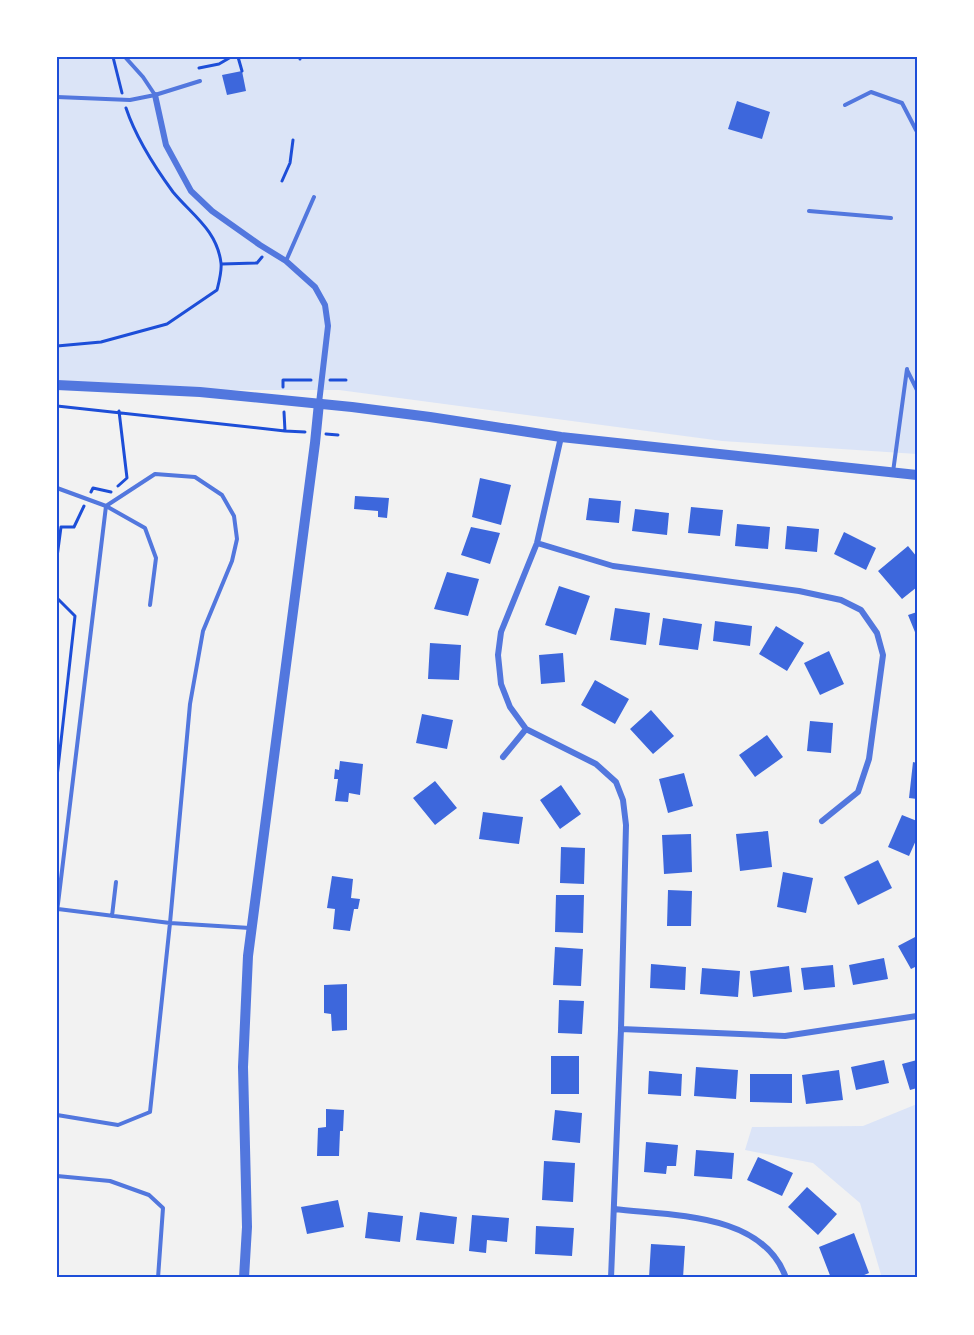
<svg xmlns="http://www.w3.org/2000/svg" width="974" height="1335" viewBox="0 0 974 1335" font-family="Raleway,sans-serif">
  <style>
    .green { fill: #dbe4f7 }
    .building { fill: #3d67dc }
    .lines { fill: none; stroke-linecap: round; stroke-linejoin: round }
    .path { stroke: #1d4ed8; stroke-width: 3 }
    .service { stroke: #5277de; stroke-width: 4 }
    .minor { stroke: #5277de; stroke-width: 6 }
    .tertiary { stroke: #5277de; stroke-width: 10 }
    .neatline { fill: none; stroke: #1d4ed8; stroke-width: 2 }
  </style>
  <rect width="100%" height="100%" fill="#f2f2f2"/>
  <path class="green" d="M57 57H917V454L722 441 339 390H111L57 385Z
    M917 1104V1278H882L860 1203 813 1163 745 1150 752 1127 863 1126Z"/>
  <path class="building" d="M242 71 246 91 227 95 222 75Z
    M737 101 770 112 762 139 728 129Z
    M480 478 511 485 501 525 472 517Z
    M355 496 389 498 387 518 378 517V511L354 509Z
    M589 498 621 501 619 523 586 520Z
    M691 507 723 510 720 536 688 533Z
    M635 509 669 513 667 535 632 531Z
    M737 524 770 527 768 549 735 546Z
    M787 526 819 529 817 552 785 549Z
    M471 527 500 533 490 564 461 555Z
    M844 532 876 548 866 570 834 554Z
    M908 546 917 557V587L902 599 878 571Z
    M447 572 479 579 468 616 434 609Z
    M559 586 590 596 576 635 545 625Z
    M615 608 650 613 646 645 610 640Z
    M917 612V637L908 615Z
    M663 618 702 624 698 650 659 645Z
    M715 621 752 626 750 646 713 641Z
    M776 626 804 643 787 671 759 654Z
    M430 643 461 645 459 680 428 679Z
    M829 651 844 684 820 695 804 663Z
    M563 653 565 682 541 684 539 655Z
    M595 680 629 699 615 724 581 705Z
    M651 710 674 736 653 754 630 729Z
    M422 714 453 720 447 749 416 743Z
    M810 721 833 723 831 753 807 751Z
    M767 735 783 757 755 777 739 755Z
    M340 761 363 764 360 795 349 793 348 802 335 801 338 779H334L335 769 339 770Z
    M913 762 917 763V799L909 798Z
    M684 773 693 806 668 813 659 779Z
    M435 781 457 808 435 825 413 798Z
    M561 785 581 814 560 829 540 800Z
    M483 812 523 817 519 844 479 839Z
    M902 815 917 821V838L909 856 888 847Z
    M768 831 772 867 740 871 736 834Z
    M691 834 692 872 664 874 662 835Z
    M561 847 585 848 584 884 560 883Z
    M878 860 892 888 858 905 844 877Z
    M783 872 813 878 806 913 777 907Z
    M332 876 353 879 351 898 360 899 358 909H354L350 931 333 929 335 909 327 908Z
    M668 890 692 891 691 926H667Z
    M556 895H584L583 933 555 932Z
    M917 936V966L911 969 898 946Z
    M555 947 583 949 581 986 553 985Z
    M884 958 888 979 853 985 849 965Z
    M651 964 686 967 685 990 650 988Z
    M833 965 835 987 804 990 801 968Z
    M789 966 792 992 753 997 750 971Z
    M702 968 740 971 738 997 700 994Z
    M347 984V1030L332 1031 331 1014 324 1013V985Z
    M559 1000 584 1001 582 1034 558 1033Z
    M551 1056H579V1094H551Z
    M884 1060 889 1083 856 1090 851 1067Z
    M917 1060V1088L910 1090 902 1064Z
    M696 1067 738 1070 736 1099 694 1096Z
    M839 1070 843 1100 806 1104 802 1075Z
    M649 1071 682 1074 681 1096 648 1094Z
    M750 1074H792V1103L750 1102Z
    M326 1109 344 1110 343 1131H340L339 1156H317L318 1128 326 1127Z
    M555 1110 582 1113 580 1143 552 1140Z
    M646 1142 678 1145 676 1166H667L666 1174 644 1172Z
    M696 1150 734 1153 732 1179 694 1176Z
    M758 1157 793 1173 782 1196 747 1180Z
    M544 1161 575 1163 573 1202 542 1200Z
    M807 1187 837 1214 818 1235 788 1207Z
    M338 1200 344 1227 307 1234 301 1207Z
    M368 1212 403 1216 400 1242 365 1238Z
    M420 1212 457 1217 454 1244 416 1240Z
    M472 1215 509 1218 507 1242 487 1240 486 1253 469 1251Z
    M536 1226 574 1228 572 1256 535 1254Z
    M854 1233 869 1273 857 1278H831L819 1247Z
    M651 1244 685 1246 683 1278H649Z"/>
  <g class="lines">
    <path class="path" d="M113 57 122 93
      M238 57 242 71
      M300 59V57
      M199 68 219 64 231 57
      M282 181 290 163 293 140
      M222 264 257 263 262 257
      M57 346 101 342 167 324 217 290C219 282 222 271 221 263 217 230 192 215 173 192 154 166 136 138 126 108
      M330 380H346
      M283 387V380H311
      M57 406 285 431
      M284 412 285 431 305 432
      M326 434 338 435
      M118 486 127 478 119 411
      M91 492 93 488 111 492
      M57 557 61 527H74L84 506
      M57 598 75 616 57 777"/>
    <path class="service" d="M125 57 143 77 155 95
      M57 97 130 100 155 95 200 81
      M845 105 871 92 902 103 916 130
      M809 211 891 218
      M286 261 314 197
      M907 370 917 390
      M893 472 907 369
      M57 488 106 506 145 528 156 558 150 605
      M58 909 170 923 250 928
      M57 912 106 506 155 474 195 477 222 495 234 516 237 539 232 561 203 631 190 704 170 923 150 1112 118 1125 57 1115
      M112 916 116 882
      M57 1176 110 1181 149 1195 163 1208 158 1278"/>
    <path class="minor" d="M155 95 166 145 191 191 212 211 260 245 286 261 315 287 325 305 328 326 319 403
      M561 437 537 543 501 632 498 655 501 684 510 707 526 729 596 764 616 782 623 800 626 825 621 1029 611 1278
      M537 543 613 566 799 591 841 600 861 610 877 633 883 655 869 759 858 792 822 821
      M503 757 526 729
      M621 1029 785 1036 917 1016
      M614 1209C671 1216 763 1212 786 1278"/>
    <path class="tertiary" d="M57 385 200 392 352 407 430 417 561 437 917 475
      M244 1278 247 1227 243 1067 248 956 315 443 319 403"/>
  </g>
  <rect width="974" height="1335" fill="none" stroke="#ffffff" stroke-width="117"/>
  <rect x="58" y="58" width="858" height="1218" class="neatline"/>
</svg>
